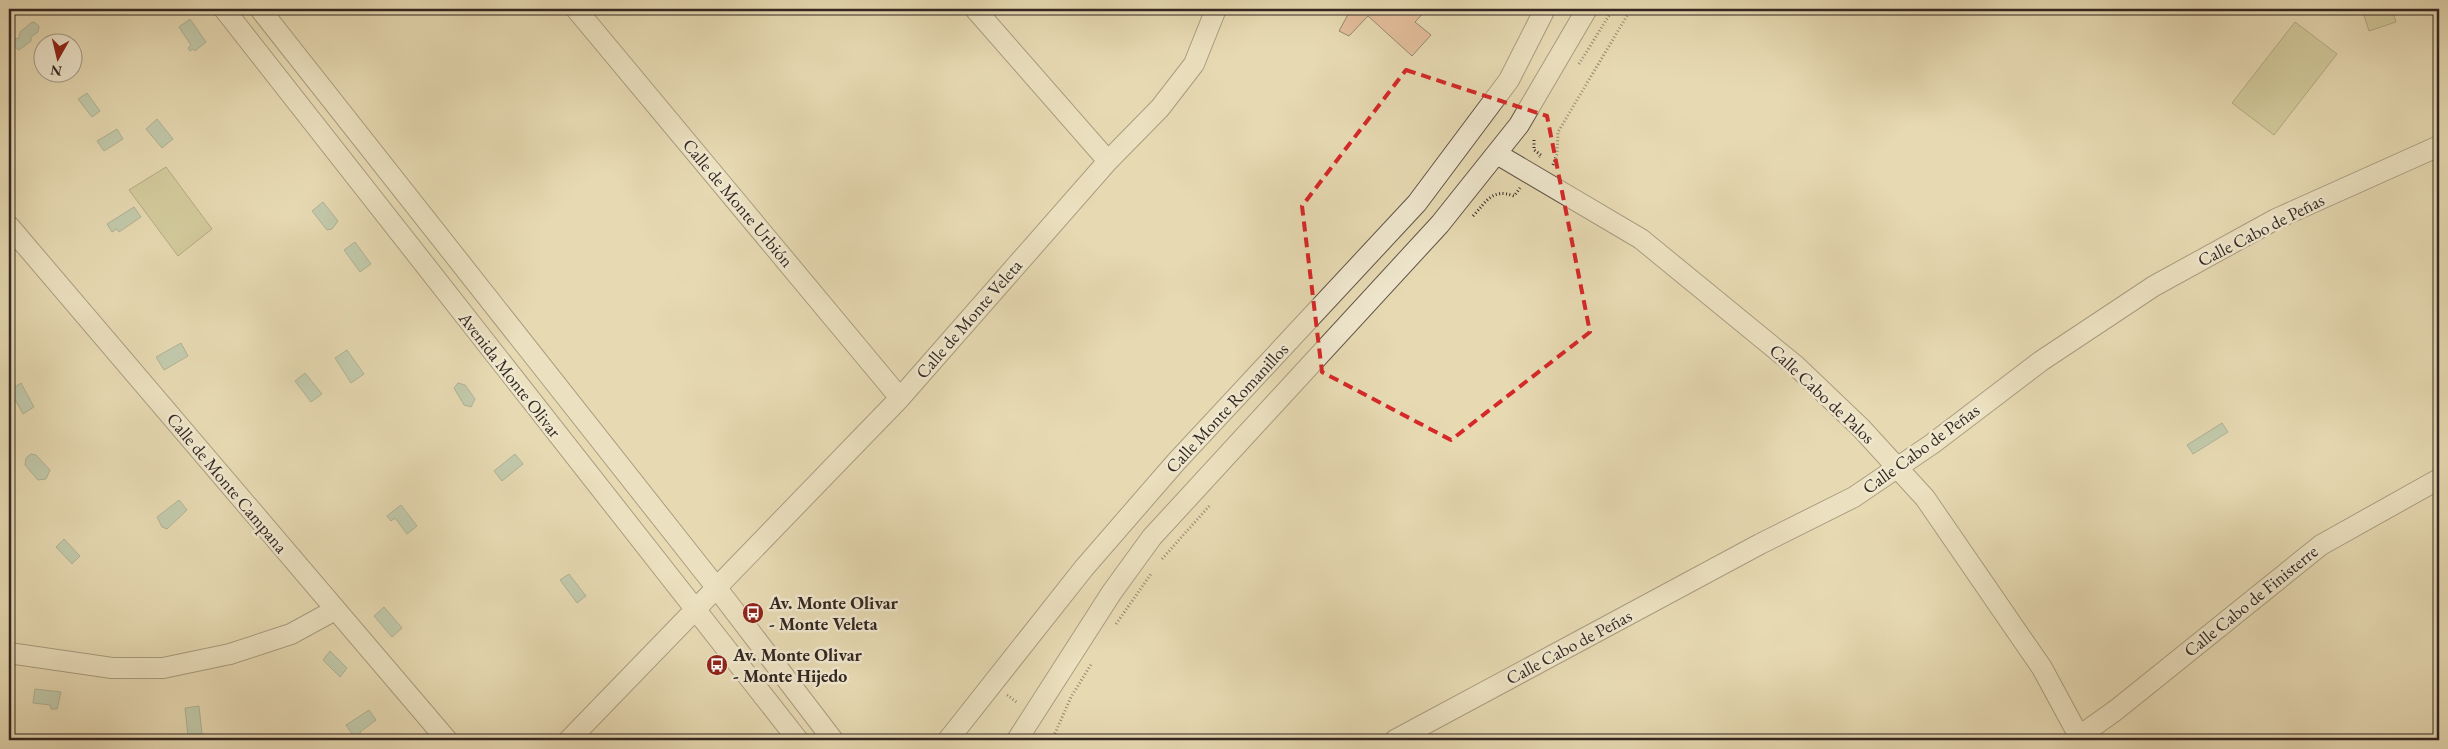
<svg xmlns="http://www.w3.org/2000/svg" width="2448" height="749" viewBox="0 0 2448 749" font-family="'EB Garamond',serif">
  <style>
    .green { fill: #bdbd88; stroke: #787255 }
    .water { fill: #97bba8; stroke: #6f8072 }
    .building { fill: #e19e83; stroke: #332722 }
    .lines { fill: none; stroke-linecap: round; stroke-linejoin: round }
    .street-casing { stroke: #605446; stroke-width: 22 }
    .path { stroke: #332722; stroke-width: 3; stroke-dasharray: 1 2.5; stroke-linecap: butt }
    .street { stroke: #efe7ce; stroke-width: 20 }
    .marked { fill: none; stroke: #d62828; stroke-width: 4; stroke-dasharray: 10 6; stroke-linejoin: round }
    .labels { text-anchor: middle; stroke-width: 5; stroke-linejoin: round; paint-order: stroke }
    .street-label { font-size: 18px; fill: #332722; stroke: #efe7ce }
    .poi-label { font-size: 18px; font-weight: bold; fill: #332722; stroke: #efe7ce; text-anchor: start }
  </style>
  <rect width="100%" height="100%" fill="#e7dab3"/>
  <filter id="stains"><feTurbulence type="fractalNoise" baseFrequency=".004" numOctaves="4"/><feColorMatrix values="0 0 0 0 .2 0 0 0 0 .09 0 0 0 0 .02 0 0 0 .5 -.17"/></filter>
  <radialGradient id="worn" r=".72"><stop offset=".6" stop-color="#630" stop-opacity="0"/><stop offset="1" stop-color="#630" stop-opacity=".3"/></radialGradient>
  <path class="green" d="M2362 9H2392L2396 22 2369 31Z
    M2295 22 2337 54 2274 135 2232 103Z
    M166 167 212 229 178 256 129 190Z"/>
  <path class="water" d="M190 19 206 42 195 51 193 49 190 51 188 48 191 45 179 27Z
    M34 22 39 26 38 32 31 37V41L19 50 12 45 13 39 19 38 20 32 31 23Z
    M87 93 100 111 92 117 78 99Z
    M157 119 173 139 162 148 146 129Z
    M117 129 123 139 104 151 97 141Z
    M323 202 338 221 332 229 327 230 312 211Z
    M134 207 141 217 119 232 117 229 112 232 107 224Z
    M355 242 371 264 360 272 344 250Z
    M181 343 188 356 164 370 156 357Z
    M347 350 364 374 351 383 335 358Z
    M305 373 322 394 311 402 295 381Z
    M21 383 34 407 23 414 10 390Z
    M458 383 465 385 475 399 471 407 464 405 454 388Z
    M2222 423 2228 432 2193 454 2187 445Z
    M31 454 36 455 50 470 46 479 38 480 25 465 26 458Z
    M515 454 523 464 502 481 494 471Z
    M179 500 187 510 167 529 162 527 157 517Z
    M401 505 417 526 407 534 395 518 391 521 387 516Z
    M64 539 80 556 72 564 56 547Z
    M569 574 586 596 577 603 560 580Z
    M384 607 402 628 392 637 374 616Z
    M330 651 347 668 340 677 323 660Z
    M35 689 61 692 57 709H51L50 705 33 703Z
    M199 706 202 734 188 736 185 708Z
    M369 710 376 720 360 732V737L355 738 346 725Z"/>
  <path class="building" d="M1351 9H1427L1415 22 1431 35 1412 56 1368 16 1349 36 1339 31Z"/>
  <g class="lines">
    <g class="street-casing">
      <path id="street" d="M224 9 798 740
        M260 9 716 587 833 740
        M576 9 900 398
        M975 9 1108 161
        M1497 154 1641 239 1795 365 1861 428 1925 498 2042 668 2081 740
        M9 226 447 740
        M9 653 112 668H163L230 654 291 634 335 610
        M569 740 900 398 1108 161 1160 108 1194 64 1216 9
        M948 740 1084 568 1176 462 1417 203 1509 80 1545 9
        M1017 740 1112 592 1152 537 1440 224 1519 125 1587 9
        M1395 740 1760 544 1854 497 1932 444 2041 361 2154 286 2276 219 2439 146
        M2074 740 2116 710 2321 545 2439 479"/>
    </g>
    <path class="path" d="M1579 64 1613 9
      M1534 140V150L1541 155 1539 157
      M1553 165 1557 154 1558 132 1631 9
      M1473 216C1487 201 1492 188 1514 196L1520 188
      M1162 559 1211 504
      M1116 624 1151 574
      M1007 695 1018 703
      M1052 740 1071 697 1092 663"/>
    <use href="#street" class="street"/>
  </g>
  <path d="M0 0H2448V749H0ZM1406 70 1547 116 1590 332 1451 440 1322 372 1302 206Z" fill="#e7dab3" fill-opacity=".55" fill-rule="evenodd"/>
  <path class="marked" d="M1406 70 1547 116 1590 332 1451 440 1322 372 1302 206Z"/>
  <defs>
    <g id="bus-disc" transform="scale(1.125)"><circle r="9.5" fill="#8f2418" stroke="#efe7ce"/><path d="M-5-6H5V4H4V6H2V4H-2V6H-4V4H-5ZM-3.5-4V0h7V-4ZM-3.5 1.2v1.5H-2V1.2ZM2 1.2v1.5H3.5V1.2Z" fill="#fff"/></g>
  </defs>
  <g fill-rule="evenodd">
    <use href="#bus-disc" x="753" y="613"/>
    <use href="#bus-disc" x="717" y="665"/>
  </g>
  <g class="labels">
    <g class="street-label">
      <text transform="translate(738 203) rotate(50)" y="6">Calle de Monte Urbión</text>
      <text transform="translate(2261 230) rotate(-27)" y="6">Calle Cabo de Peñas</text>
      <text transform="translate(969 319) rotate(-49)" y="6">Calle de Monte Veleta</text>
      <text transform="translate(510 375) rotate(52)" y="6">Avenida Monte Olivar</text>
      <text transform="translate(1822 394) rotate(43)" y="6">Calle Cabo de Palos</text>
      <text transform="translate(1227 408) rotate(-47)" y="6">Calle Monte Romanillos</text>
      <text transform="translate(1921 449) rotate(-36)" y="6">Calle Cabo de Peñas</text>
      <text transform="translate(227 483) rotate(50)" y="6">Calle de Monte Campana</text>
      <text transform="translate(2251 601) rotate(-39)" y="6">Calle Cabo de Finisterre</text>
      <text transform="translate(1569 647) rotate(-28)" y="6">Calle Cabo de Peñas</text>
    </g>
    <g class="poi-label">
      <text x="769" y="609">Av. Monte Olivar<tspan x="769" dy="21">- Monte Veleta</tspan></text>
      <text x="733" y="661">Av. Monte Olivar<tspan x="733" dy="21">- Monte Hijedo</tspan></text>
    </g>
  </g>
  <rect width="2448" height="749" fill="none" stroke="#e7dab3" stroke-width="30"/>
  <rect x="10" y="10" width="2428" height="729" fill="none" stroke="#332722" stroke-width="2.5"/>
  <rect x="15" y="15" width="2418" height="719" fill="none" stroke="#332722"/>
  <g transform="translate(58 58) rotate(188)"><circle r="24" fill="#efe7ce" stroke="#a49a89"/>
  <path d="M0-4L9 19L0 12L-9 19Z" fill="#8f2418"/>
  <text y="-8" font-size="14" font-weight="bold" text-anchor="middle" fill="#332722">N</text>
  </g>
  <rect width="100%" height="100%" filter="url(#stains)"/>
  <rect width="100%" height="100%" fill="url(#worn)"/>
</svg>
